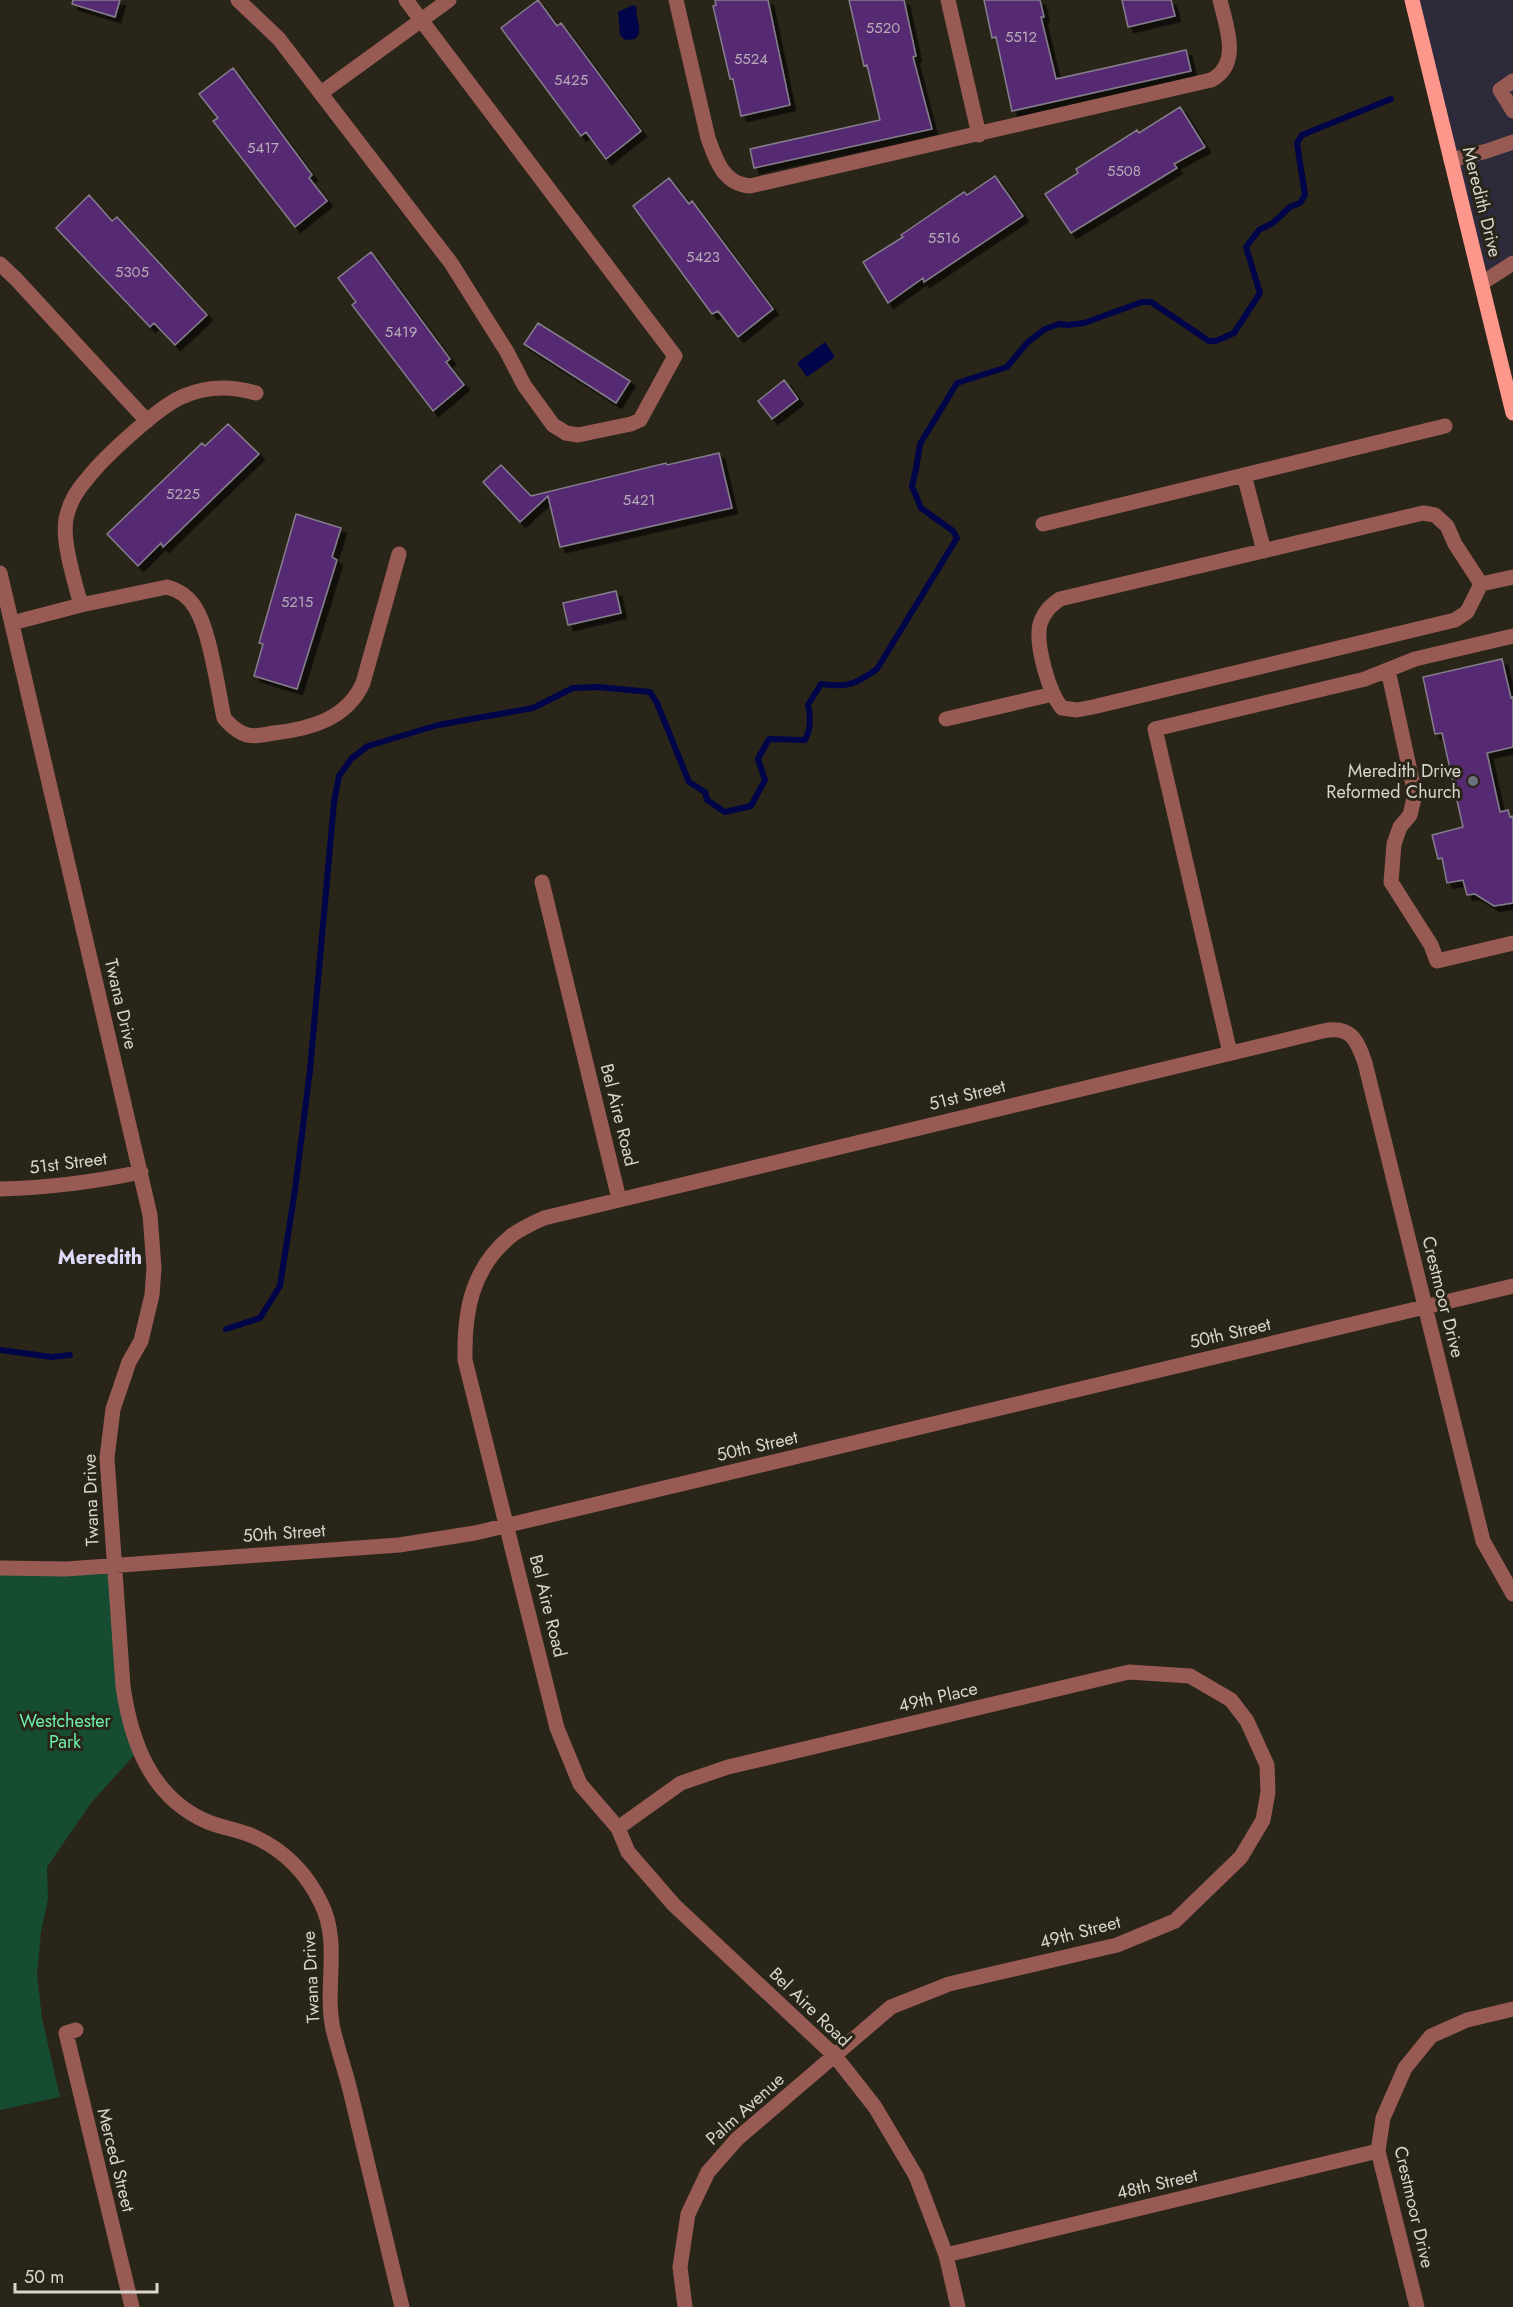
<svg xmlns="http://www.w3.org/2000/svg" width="1513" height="2307" viewBox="0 0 1513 2307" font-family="Jost,sans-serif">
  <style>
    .industrial { fill: #2d2a3b }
    .green { fill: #164c32 }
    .water { fill: #000448 }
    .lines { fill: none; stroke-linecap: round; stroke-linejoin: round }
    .stream { stroke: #000448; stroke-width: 6 }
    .building { fill: #542b73; stroke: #847d8b; stroke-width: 1.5; filter: url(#shadow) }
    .minor { stroke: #985b54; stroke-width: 15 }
    .major { stroke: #fd978b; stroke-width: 15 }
    .worship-dot { fill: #6b7280; stroke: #2a2519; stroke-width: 2 }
    .labels { text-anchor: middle; stroke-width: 6; stroke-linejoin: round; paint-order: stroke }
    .number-label { font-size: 15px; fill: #b7aab6 }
    .street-label { font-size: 18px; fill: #d8d5cd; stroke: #2a2519 }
    .poi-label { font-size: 18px; fill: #d8d5cd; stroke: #2a2519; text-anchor: end }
    .park-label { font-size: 18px; fill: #6cf0ac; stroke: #2a2519 }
    .neighbourhood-label { font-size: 20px; font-weight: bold; fill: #dedbf9; stroke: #2a2519 }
  </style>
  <defs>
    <filter id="shadow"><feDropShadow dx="5.5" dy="5.5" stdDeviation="0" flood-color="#0009"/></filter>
  </defs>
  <rect width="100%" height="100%" fill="#2a2519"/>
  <path class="industrial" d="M1412 0H1513V263L1482 283Z"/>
  <path class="green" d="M113 1565 138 1751 91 1803 47 1867 48 1899 41 1932 37 1974 42 2018 60 2097 0 2110V1568Z"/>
  <path class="water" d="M633 5 637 7C634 19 645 30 635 39L625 40 620 35 618 12Z
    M825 342 835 357 807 377 797 363Z"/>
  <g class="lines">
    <path class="stream" d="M226 1329 260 1318 280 1286 295 1190 310 1070 334 802 339 776 352 758 368 746 438 725 533 708 573 688 598 687 650 692 657 703 689 782 705 792 707 800 725 812 751 806 765 780 758 759 769 739 805 740C811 729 811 717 808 705L821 684C847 688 856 684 877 669L957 538 953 531 921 508 912 486 916 469 920 444 957 383 1007 367 1028 342 1045 329 1059 324 1068 325 1084 323 1142 302H1151L1209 341H1216L1234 333 1260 293 1246 247 1259 230 1273 223 1290 207 1300 203 1305 195 1297 143 1302 135 1391 99
      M0 1350 52 1357 70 1355"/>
  </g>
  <path class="building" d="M73 0H120L115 17 72 4Z
    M538 0 557 26 561 23 641 131 606 159 586 132 581 136 501 28Z
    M715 0H768L790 105 741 116 733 79H730L713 6 716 5Z
    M849 0H904L916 56 913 57 932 129 754 168 750 149 880 120 867 65 864 66Z
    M984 0H1040L1044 17H1041L1056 79 1186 50 1191 71 1012 111 996 37 992 38Z
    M1122 0H1171L1175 16 1128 27Z
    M233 68 312 175 309 178 327 201 295 227 213 121 218 118 199 94Z
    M1180 107 1205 147 1174 164 1177 168 1071 233 1045 194 1078 173 1076 169 1137 130 1139 133Z
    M995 176 1023 216 924 282 923 278 888 303 863 262 903 237 901 235 964 192 967 195Z
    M669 178 689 204 692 201 773 309 738 337 718 311 712 314 633 206Z
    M89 195 112 221 117 217 207 315 175 345 154 323 150 327 56 228Z
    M371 252 450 359 446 362 464 385 433 411 352 305 356 302 338 278Z
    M538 323 630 381 616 403 524 344Z
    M784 380 798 399 772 419 758 401Z
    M228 424 259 454 163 547 161 543 138 566 107 534 202 443 205 446Z
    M719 453 732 508 560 547 548 496 520 522 483 482 501 465 531 496 666 463 667 465Z
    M296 514 341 528 332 557 337 560 297 689 254 676 263 644 259 643Z
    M616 591 621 613 568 625 563 603Z
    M1502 659 1511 698 1513 697V747L1487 753 1500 812 1508 810 1510 817 1513 816V903L1494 906 1475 894 1467 895 1463 880 1447 883 1442 858 1438 859 1432 835 1463 827 1442 733 1435 734 1423 677Z"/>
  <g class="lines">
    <path class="minor" d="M238 0 279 39 451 263 507 352 524 385 553 425 566 433 578 435 631 424 640 420 675 356 406 0
      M676 0 708 138C716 160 723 184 750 186L1211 80C1242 64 1226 26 1220 0
      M948 0 979 135
      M1513 81 1500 90 1513 111
      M321 93 449 0
      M1451 160 1487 151 1513 142
      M0 264 16 279 147 421
      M1482 283 1513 263
      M1244 475 1264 551
      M1423 513 1435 515 1447 526 1455 544 1481 584 1467 612 1455 620 1093 707 1077 710 1062 708C1049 693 1035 644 1040 624 1044 612 1050 606 1060 599Z
      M1043 524 1445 426
      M0 573 150 1215 154 1268 152 1295 141 1341 129 1362 113 1409 107 1458 123 1686C131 1742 151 1798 208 1822 223 1828 240 1830 255 1837 285 1851 307 1874 321 1903 341 1943 324 1987 333 2029 338 2050 345 2070 350 2090 367 2162 385 2235 402 2307
      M1481 584 1513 577
      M81 605C75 583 60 536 67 515 70 502 78 489 87 479 103 458 160 405 184 396 207 386 232 386 256 393
      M12 623 81 605 167 587C179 590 190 598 196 609 210 632 218 690 224 718 229 724 234 729 242 733 252 738 263 735 274 733 310 729 347 719 363 683L399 554
      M1388 670 1415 794 1410 815 1400 827 1394 844 1391 882 1431 945 1437 961 1513 943
      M946 719 1053 694
      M542 882 619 1199
      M1230 1053 1155 729 1365 679 1415 659 1513 636
      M0 1189C48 1188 94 1182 141 1172
      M0 1568 66 1569 399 1545 475 1533 1513 1286
      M618 1828 681 1783 728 1767 1129 1672 1190 1676 1231 1700 1247 1721 1267 1765 1268 1792 1263 1820 1241 1857 1175 1921 1117 1945 949 1984 891 2007 737 2139 708 2172 688 2214 680 2267 685 2307
      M76 2030 66 2033 132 2307
      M946 2255 1378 2151
      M958 2307 946 2255 916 2176 875 2107 835 2056 674 1905 628 1852 618 1828 580 1784 557 1728 465 1360C464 1312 471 1269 511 1236 520 1229 533 1223 544 1218L1323 1031C1351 1025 1357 1040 1365 1063L1483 1541 1513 1594
      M1417 2307 1378 2151 1383 2118 1405 2068 1431 2036 1467 2020 1513 2009"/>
    <path class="major" d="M1412 0 1513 413"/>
  </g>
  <circle class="worship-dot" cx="1473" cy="781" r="6"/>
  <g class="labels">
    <g class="number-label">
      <text x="883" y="33">5520</text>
      <text x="1021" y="42">5512</text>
      <text x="751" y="64">5524</text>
      <text x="571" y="85">5425</text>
      <text x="263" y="153">5417</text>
      <text x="1124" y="176">5508</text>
      <text x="944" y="243">5516</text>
      <text x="703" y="262">5423</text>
      <text x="132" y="277">5305</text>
      <text x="401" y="337">5419</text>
      <text x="183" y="499">5225</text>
      <text x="639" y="505">5421</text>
      <text x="297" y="607">5215</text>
    </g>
    <g class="street-label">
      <text transform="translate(1482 202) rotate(76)" y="6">Meredith Drive</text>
      <text transform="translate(121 1004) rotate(77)" y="6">Twana Drive</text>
      <text transform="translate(967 1095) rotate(-14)" y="6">51st Street</text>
      <text transform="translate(619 1115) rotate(76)" y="6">Bel Aire Road</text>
      <text transform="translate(68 1163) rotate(-7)" y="6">51st Street</text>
      <text transform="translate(1443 1297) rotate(76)" y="6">Crestmoor Drive</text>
      <text transform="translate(1230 1333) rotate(-13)" y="6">50th Street</text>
      <text transform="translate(757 1446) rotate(-13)" y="6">50th Street</text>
      <text transform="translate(91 1500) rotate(-92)" y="6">Twana Drive</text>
      <text transform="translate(284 1533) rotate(-4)" y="6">50th Street</text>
      <text transform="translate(548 1606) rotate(76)" y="6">Bel Aire Road</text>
      <text transform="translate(938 1697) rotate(-13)" y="6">49th Place</text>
      <text transform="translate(1080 1932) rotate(-15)" y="6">49th Street</text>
      <text transform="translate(311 1977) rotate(-93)" y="6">Twana Drive</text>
      <text transform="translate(810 2007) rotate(44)" y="6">Bel Aire Road</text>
      <text transform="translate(745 2109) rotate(-42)" y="6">Palm Avenue</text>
      <text transform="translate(116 2160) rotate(76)" y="6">Merced Street</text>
      <text transform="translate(1157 2184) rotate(-13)" y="6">48th Street</text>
      <text transform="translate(1414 2207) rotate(77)" y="6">Crestmoor Drive</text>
    </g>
    <g class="poi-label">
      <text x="1461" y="777">Meredith Drive<tspan x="1461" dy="21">Reformed Church</tspan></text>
    </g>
    <g class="park-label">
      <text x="65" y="1727">Westchester<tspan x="65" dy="21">Park</tspan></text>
    </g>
    <g class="neighbourhood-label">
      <text x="100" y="1264">Meredith</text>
    </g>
  </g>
  <path d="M15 2283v9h142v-9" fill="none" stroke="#d8d5cd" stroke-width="3"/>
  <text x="24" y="2283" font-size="18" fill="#d8d5cd" stroke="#2a2519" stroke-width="4.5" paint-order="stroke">50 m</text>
</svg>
